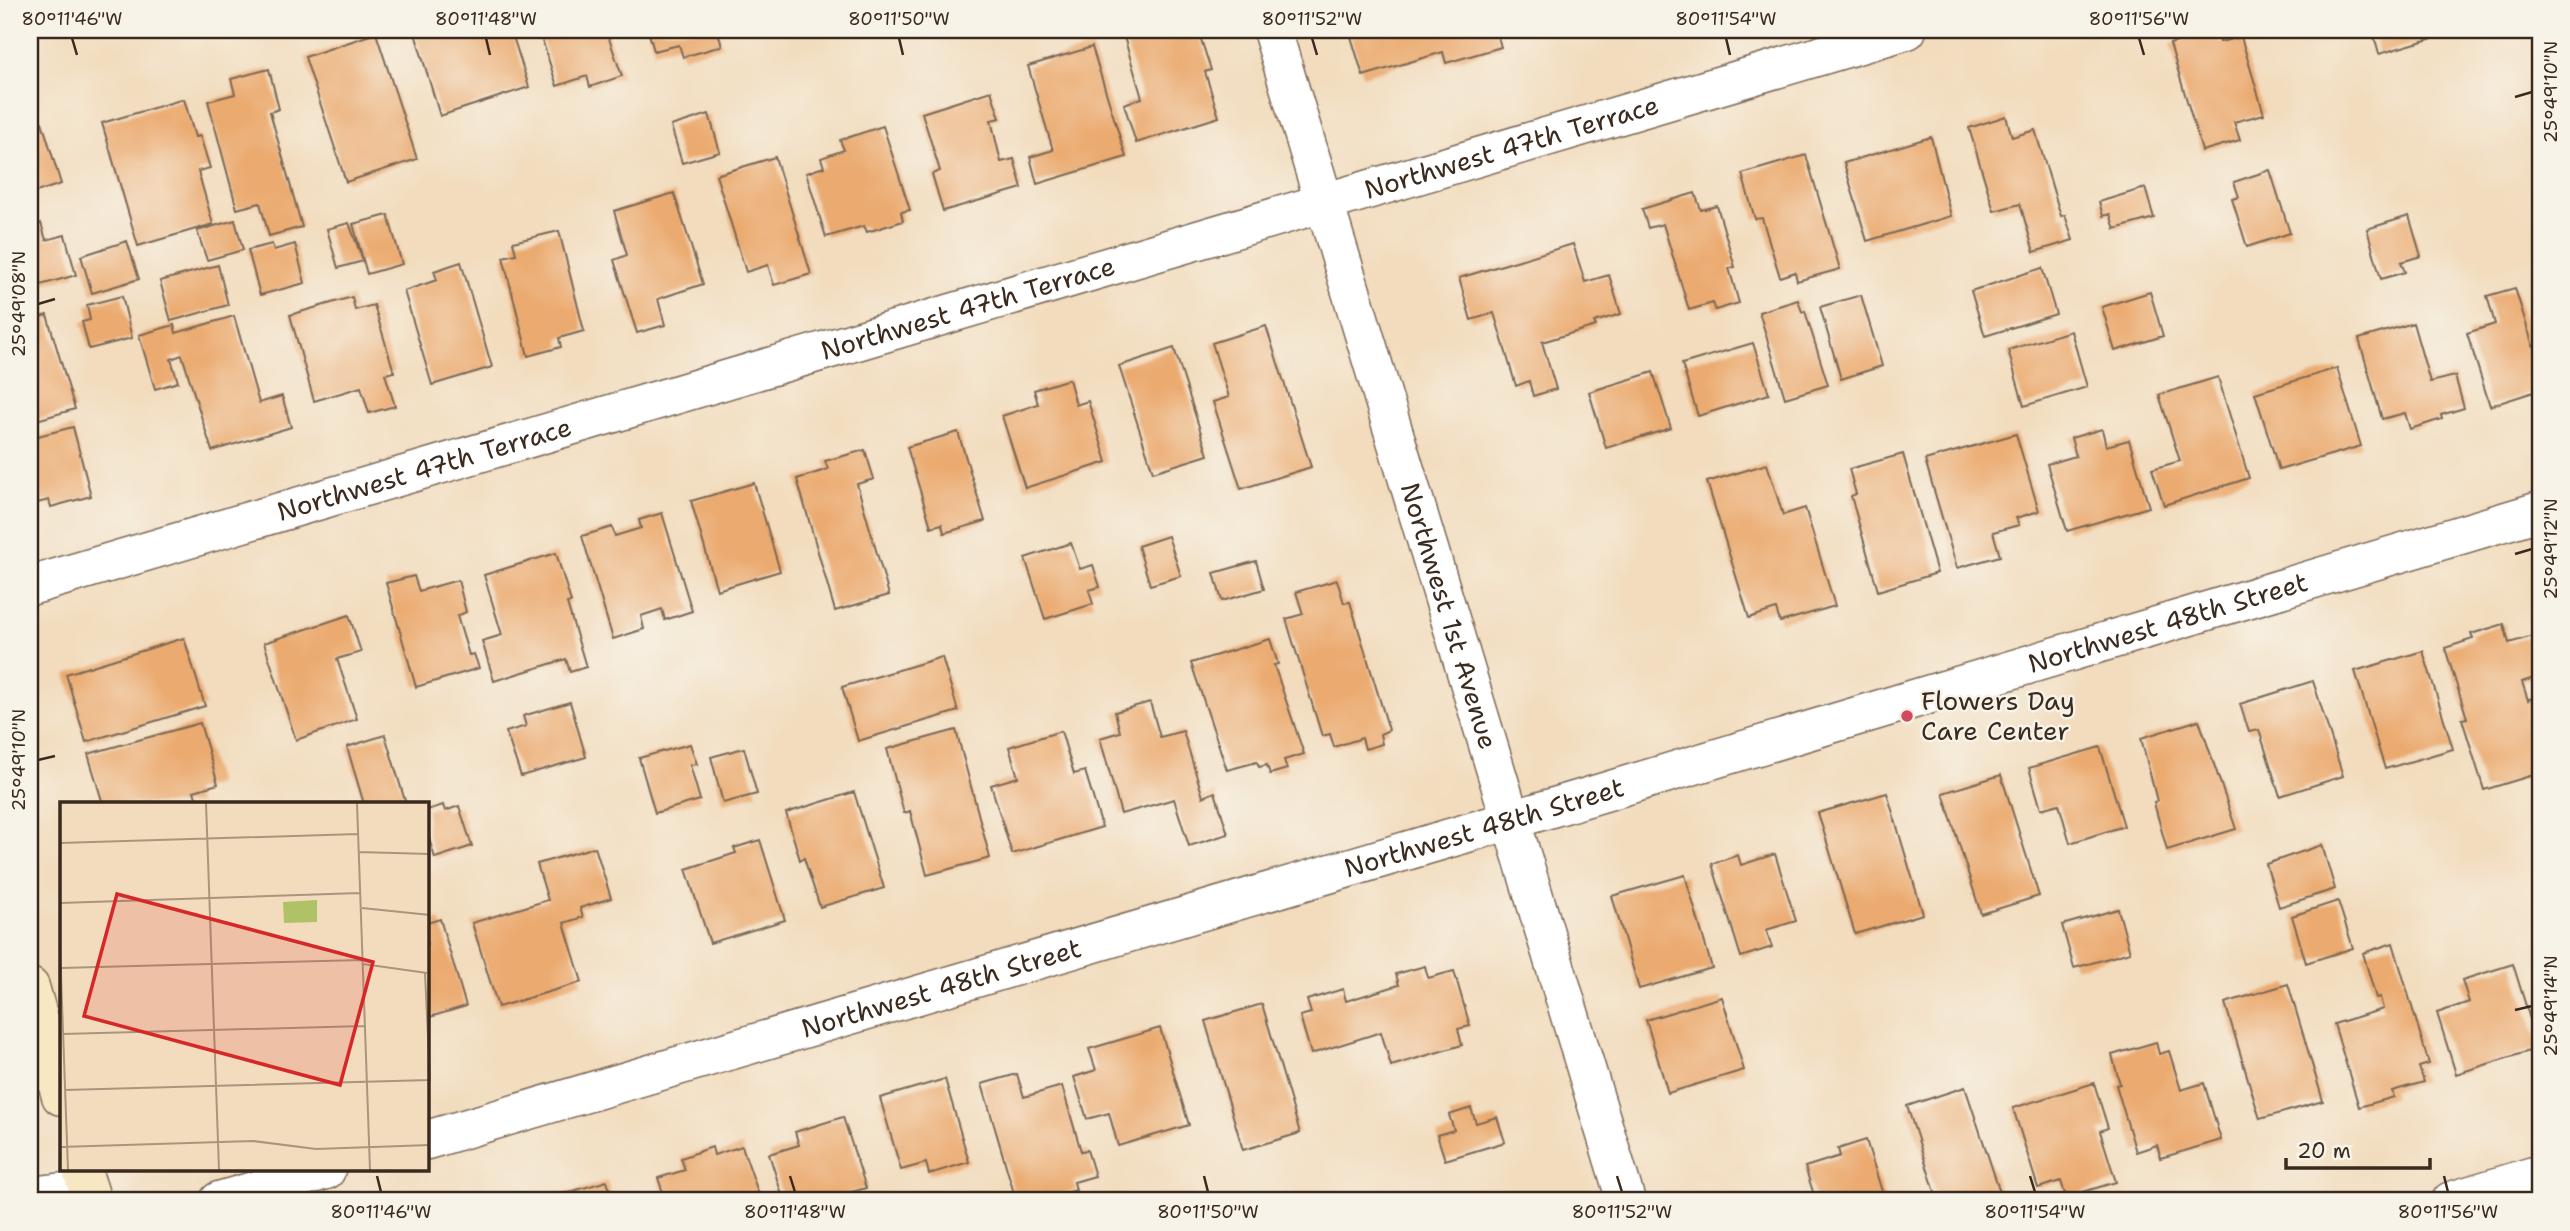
<svg xmlns="http://www.w3.org/2000/svg" width="2570" height="1231" viewBox="0 0 2570 1231" font-family="'Shantell Sans',sans-serif">
  <style>
    .building { fill: #ebaa6f }
    .lines { fill: none; stroke-linecap: round; stroke-linejoin: round }
    .street-casing { stroke: #7b6856; stroke-width: 41 }
    .secondary-casing { stroke: #7b6856; stroke-width: 41 }
    .street { stroke: #fff; stroke-width: 38 }
    .secondary { stroke: #f7e8c3; stroke-width: 38 }
    .ticks { fill: none; stroke: #3b2a1e; stroke-width: 2.5 }
    .poi-dot { fill: #d1495b; stroke: #f7f3e8; stroke-width: 2.5 }
    .labels { text-anchor: middle; stroke-width: 5; stroke-linejoin: round; paint-order: stroke }
    .street-label { font-size: 26px; fill: #3b2a1e; stroke: #f7f3e8 }
    .poi-label { font-size: 26px; fill: #3b2a1e; stroke: #f7f3e8; text-anchor: start }
    .inset-road { fill: none; stroke: #a9957d; stroke-width: 2 }
    .view { fill: #d62828; fill-opacity: 0.15; stroke: #d62828; stroke-width: 3.5 }
    .inset-edge { fill: none; stroke: #3b2a1e; stroke-width: 3.5 }
    .neatline { fill: none; stroke: #3b2a1e; stroke-width: 2.5 }
    .ticks-label { font-size: 18px; text-anchor: middle; fill: #3b2a1e }
  </style>
  <rect width="100%" height="100%" fill="#f7f3e8"/>
  <filter id="ink" filterUnits="userSpaceOnUse"><feTurbulence type="fractalNoise" baseFrequency=".0143" numOctaves="2"/><feDisplacementMap in="SourceGraphic" scale="14" xChannelSelector="R" yChannelSelector="G"/><feConvolveMatrix kernelMatrix="1 2 1 2 8 2 1 2 1" color-interpolation-filters="sRGB"/></filter>
  <filter id="wash" filterUnits="userSpaceOnUse"><feTurbulence type="fractalNoise" baseFrequency=".00686" numOctaves="4" result="noise"/><feDisplacementMap in="SourceGraphic" scale="28" xChannelSelector="R" yChannelSelector="G"/><feGaussianBlur stdDeviation="1.57" result="paint"/><feColorMatrix in="noise" values="0 0 0 0 0 0 0 0 0 0 0 0 0 0 0 0 0 1.4 0 .05"/><feComposite in="paint" operator="in"/></filter>
  <g filter="url(#wash)">
    <rect width="100%" height="100%" fill="#f2dcbd"/>
    <g id="blocks">
      <path class="building" d="M414 30H511L529 87 440 116Z
        M539 30H606L622 76 590 87 587 76 557 86Z
        M648 30H723L718 32 722 46 683 57 679 45 654 51Z
        M1122 30H1198L1211 70 1205 72 1219 117 1136 143 1124 104 1142 98Z
        M1349 30H1496L1501 47 1446 63 1443 52 1363 76Z
        M2216 30 2220 42 2241 37 2264 114 2234 122 2240 140 2202 151 2170 44Z
        M2372 30H2460L2379 54Z
        M376 33 417 159 346 182 305 57Z
        M1092 47 1126 157 1037 184 1030 157 1053 150 1028 66Z
        M269 69 279 109 270 112 302 227 269 236 260 203 237 209 208 101 235 94 231 79Z
        M991 91 1000 118 991 120 1001 162 1014 159 1022 188 943 211 932 174 940 171 922 113Z
        M184 99 195 137 200 136 210 168 198 171 213 224 138 246 102 123Z
        M709 114 720 152 682 163 671 126Z
        M2006 116 2012 137 2035 130 2061 216 2065 215 2073 240 2034 252 2020 204 1994 211 1969 128Z
        M42 122 61 184 30 194V126Z
        M883 126 910 210 901 212 903 221 867 232 864 226 826 237 806 173 824 167 821 158 844 150 840 140Z
        M1931 137 1951 216 1867 241 1844 163Z
        M1806 155 1840 269 1797 281 1795 272 1780 277 1762 218 1755 219 1742 174Z
        M775 157 811 274 774 285 768 265 746 272 716 175Z
        M2270 170 2290 233 2247 247 2232 199 2239 197 2234 182Z
        M2145 188 2154 218 2115 229 2110 214 2103 216 2099 202Z
        M674 193 703 284 658 299 665 325 637 333 614 260 627 255 614 211Z
        M1695 193 1701 210 1717 206 1735 267 1729 268 1739 303 1715 310 1713 303 1689 310 1663 224 1648 228 1642 209Z
        M388 215 402 264 367 274 353 224Z
        M2409 216 2421 256 2401 262 2405 272 2381 279 2367 229Z
        M235 220 243 250 207 260 197 231Z
        M41 223 46 240 65 235 76 275 30 288V227Z
        M349 223 363 261 338 268 327 229Z
        M559 231 584 331 559 338 561 347 528 356 503 257 516 254 513 242Z
        M127 241 139 279 92 293 81 256Z
        M272 244 274 250 295 244 305 283 260 295 248 250Z
        M1573 244 1585 282 1609 275 1621 314 1594 322 1596 326 1542 342 1556 389 1533 396 1529 381 1516 386 1494 313 1471 320 1459 278Z
        M461 262 492 367 432 385 404 291 437 280 434 271Z
        M218 265 228 305 171 321 160 281Z
        M2042 268 2056 314 1985 336 1971 291Z
        M2515 288 2533 346 2540 344V390L2490 406 2467 333 2495 324 2487 296Z
        M2150 292 2163 336 2115 351 2102 307Z
        M1861 295 1882 366 1841 379 1820 307Z
        M122 296 132 338 89 349 82 322 90 320 87 305Z
        M352 297 355 310 374 305 394 372 385 374 395 406 369 413 361 387 314 401 290 315Z
        M1798 300 1802 312 1805 311 1828 385 1785 398 1759 312Z
        M47 315 75 409 30 422V320Z
        M234 316 259 403 282 396 291 427 212 451 182 355 171 359 178 382 155 389 139 335 174 325 176 333Z
        M2413 323 2430 382 2455 376 2464 408 2441 415 2442 419 2410 429 2405 413 2382 419 2359 339Z
        M1266 326 1311 467 1241 489 1213 402 1229 397 1212 343Z
        M2071 331 2087 387 2024 406 2008 350Z
        M1753 343 1769 394 1698 416 1682 364Z
        M1174 348 1208 455 1153 472 1119 366Z
        M2337 368 2361 446 2279 470 2255 393Z
        M1653 372 1671 428 1606 448 1589 392Z
        M2218 377 2249 478 2164 505 2152 469 2180 461 2159 395Z
        M1069 379 1076 405 1088 401 1107 462 1025 488 1002 416 1038 404 1034 390Z
        M73 427 91 496 51 507 49 500 30 505V438Z
        M2102 429 2106 446 2129 440 2149 507 2067 531 2047 464 2076 456 2071 438Z
        M958 432 985 521 944 533 942 524 931 527 907 447Z
        M2016 434 2039 511 2016 518 2019 525 1993 532 2000 556 1957 568 1925 460Z
        M865 450 874 479 857 484 889 595 835 611 797 479 828 469 825 461Z
        M1903 454 1937 573 1878 591 1851 496 1856 494 1849 469Z
        M1767 464 1783 515 1805 508 1835 606 1780 622 1776 609 1749 618 1707 482Z
        M754 483 780 571 717 590 691 501Z
        M662 513 692 611 665 620 662 609 641 616 644 629 613 639 582 536 612 527 615 536 641 528 639 520Z
        M1168 536 1181 576 1150 585 1138 546Z
        M1071 543 1080 569 1093 565 1100 587 1089 590 1093 604 1045 619 1025 558Z
        M556 553 571 602 567 603 586 667 570 672 566 659 494 681 482 641 502 635 484 575Z
        M1256 561 1264 589 1222 601 1214 573Z
        M414 576 419 591 458 580 466 612 457 616 469 655 474 654 479 668 416 687 386 583Z
        M1337 580 1344 603 1350 602 1389 730 1380 734 1382 744 1365 749 1362 738 1334 747 1330 734 1322 736 1286 619 1303 614 1296 592Z
        M349 615 361 652 337 659 357 719 296 740 264 643Z
        M2504 624 2509 643 2533 636 2540 660V676L2522 682 2528 700 2532 698 2540 724V773L2484 790 2462 719 2467 718 2445 648 2473 639 2471 634Z
        M184 638 205 706 86 742 66 674Z
        M1270 639 1278 664 1274 665 1304 754 1284 760 1287 769 1270 774 1267 765 1259 767 1257 762 1227 770 1191 663Z
        M2423 651 2453 749 2385 769 2355 671Z
        M942 657 958 711 858 741 842 687Z
        M2313 681 2343 776 2280 796 2259 730 2249 732 2240 704Z
        M570 702 586 757 521 776 506 732 526 726 523 716Z
        M1150 702 1160 737 1183 731 1203 797 1215 792 1228 834 1189 846 1174 799 1121 814 1100 738 1120 732 1115 712Z
        M2199 720 2236 829 2167 850 2154 803 2157 801 2141 738Z
        M200 723 218 784 194 791 198 804H103L88 754Z
        M956 730 990 858 927 875 910 811 904 813 887 749Z
        M1061 731 1074 774 1085 771 1102 827 1012 854 991 785 1018 777 1009 747Z
        M385 735 406 804H364L347 747Z
        M690 744 697 764 690 765 700 800 655 813 639 758Z
        M2100 747 2124 826 2070 843 2059 804 2041 809 2029 768Z
        M744 748 757 794 723 803 711 757Z
        M2001 775 2039 896 1981 914 1943 793Z
        M854 792 884 888 820 907 804 858 800 860 786 813Z
        M1887 793 1923 914 1855 934 1818 813Z
        M443 805 445 811 459 806 472 846 435 858 427 832V810Z
        M760 840 785 920 710 943 686 869 736 853 734 848Z
        M2322 845 2335 889 2279 907 2266 864Z
        M595 847 611 898 580 908 583 917 564 923 582 982 498 1007 472 923 548 900 537 864Z
        M1775 854 1796 921 1766 930 1772 947 1741 957 1712 864 1738 855 1741 865Z
        M1685 875 1712 968 1639 989 1612 896Z
        M2338 901 2353 948 2306 963 2292 916Z
        M2118 909 2130 952 2074 968 2062 925Z
        M440 919 466 1006 427 1018V923Z
        M2393 943 2429 1064 2419 1067 2424 1082 2392 1091 2394 1097 2359 1107 2334 1024 2383 1009 2380 997 2376 998 2363 953Z
        M2513 964 2539 1048 2456 1074 2437 1013 2469 1002 2462 980Z
        M1425 966 1428 978 1454 971 1470 1026 1458 1029 1462 1045 1391 1066 1381 1032 1311 1054 1300 1016 1311 1013 1307 1000 1343 989 1346 1001 1399 985 1396 974Z
        M2288 984 2323 1101 2260 1119 2225 1003Z
        M1722 997 1744 1070 1668 1093 1646 1020Z
        M1262 1004 1300 1133 1243 1150 1205 1021Z
        M1160 1028 1189 1125 1118 1146 1109 1113 1087 1119 1074 1077 1096 1070 1089 1049Z
        M2156 1042 2159 1054 2169 1051 2181 1090 2204 1083 2221 1140 2161 1158 2157 1145 2136 1152 2116 1085 2120 1084 2112 1055Z
        M1017 1074 1024 1097 1062 1086 1081 1151 1087 1150 1095 1176 1074 1182 1076 1190 1040 1201 1038 1194 1016 1200 982 1084Z
        M945 1079 969 1162 929 1174 926 1163 901 1170 880 1098Z
        M2094 1083 2108 1128 2100 1131 2116 1182 2066 1197 2061 1181 2038 1188 2013 1108Z
        M1965 1087 2003 1201H1938L1907 1106Z
        M1471 1108 1476 1123 1497 1117 1505 1142 1445 1160 1437 1135 1454 1130 1449 1115Z
        M843 1117 866 1188 848 1193 851 1201H784L769 1154 799 1145 795 1132Z
        M1866 1140 1885 1201H1816L1805 1167 1840 1156 1838 1149Z
        M742 1146 761 1201H666L658 1178 685 1170 681 1158 712 1147 714 1155Z
        M607 1181 613 1201H539Z"/>
    </g>
  </g>
  <g filter="url(#ink)">
    <use href="#blocks" fill-opacity="0" stroke="#7b6856" stroke-width="2"/>
    <g class="lines">
      <g class="street-casing">
        <g id="street">
          <path id="s1" d="M1272 30 1626 1201"/>
          <path id="s2" d="M30 586 1907 30"/>
          <path id="s3" d="M427 1140 1511 820 2540 511"/>
          <path d="M30 1196 88 1189"/>
          <path d="M219 1201 326 1170"/>
          <path d="M2451 1201 2540 1174"/>
        </g>
      </g>
      <g class="secondary-casing">
        <path id="secondary" d="M30 987 61 1096
          M82 1170 92 1201"/>
      </g>
      <use href="#street" class="street"/>
      <use href="#secondary" class="secondary"/>
    </g>
  </g>
  <path class="ticks" d="M72 38 77 55M486 38 490 55M899 38 903 55M1312 38 1317 55M1726 38 1730 55M2139 38 2144 55M2515 97 2532 92M38 304 55 299M2515 554 2532 549M38 760 55 756M2515 1010 2532 1006M377 1176 381 1192M790 1176 795 1192M1204 1176 1208 1192M1617 1176 1622 1192M2030 1176 2035 1192M2444 1176 2448 1192"/>
  <circle class="poi-dot" cx="1907" cy="716" r="7"/>
  <g class="labels">
    <g class="street-label">
      <text dy="9" stroke="none"><textPath href="#s2" startOffset="1545">Northwest 47th Terrace</textPath></text>
      <text dy="9" stroke="none"><textPath href="#s2" startOffset="978">Northwest 47th Terrace</textPath></text>
      <text dy="9" stroke="none"><textPath href="#s2" startOffset="411">Northwest 47th Terrace</textPath></text>
      <text dy="9" stroke="none"><textPath href="#s1" startOffset="612">Northwest 1st Avenue</textPath></text>
      <text dy="9" stroke="none"><textPath href="#s3" startOffset="1816">Northwest 48th Street</textPath></text>
      <text dy="9" stroke="none"><textPath href="#s3" startOffset="1102">Northwest 48th Street</textPath></text>
      <text dy="9" stroke="none"><textPath href="#s3" startOffset="536">Northwest 48th Street</textPath></text>
    </g>
    <g class="poi-label">
      <text x="1921" y="710">Flowers Day<tspan x="1921" dy="30">Care Center</tspan></text>
    </g>
  </g>
  <g transform="translate(60 802)">
    <rect width="369" height="369" fill="#f2dcbd"/>
    <path d="M257 98V120L224 121 223 100Z" fill="#afc266"/>
    <path class="inset-road" d="M146 1 159 368M297 1 310 368M0 41 298 32M298 50 370 52M0 101 300 91M302 106 370 113M0 145 8 368M303 162 367 171M1 166 302 158M3 232 304 224M5 288 370 278 365 171M0 345 193 339 256 347 370 343"/>
    <path class="view" d="M57 92 313 160 280 283 24 214Z"/>
    <rect width="369" height="369" class="inset-edge"/>
  </g>
  <rect width="2570" height="1231" fill="none" stroke="#f7f3e8" stroke-width="77"/>
  <path d="M2286 1158v10h144v-10" fill="none" stroke="#3b2a1e" stroke-width="3.5"/>
  <text x="2297" y="1158" font-size="21" fill="#3b2a1e" stroke="#f7f3e8" stroke-width="5" paint-order="stroke">20 m</text>
  <rect x="38" y="38" width="2494" height="1154" class="neatline"/>
  <g class="ticks-label">
    <text x="72" y="25">80°11'46"W</text>
    <text x="486" y="25">80°11'48"W</text>
    <text x="899" y="25">80°11'50"W</text>
    <text x="1312" y="25">80°11'52"W</text>
    <text x="1726" y="25">80°11'54"W</text>
    <text x="2139" y="25">80°11'56"W</text>
    <text transform="translate(2551 92) rotate(-90)" y="6">25°49'10"N</text>
    <text transform="translate(19 304) rotate(-90)" y="6">25°49'08"N</text>
    <text transform="translate(2551 549) rotate(-90)" y="6">25°49'12"N</text>
    <text transform="translate(19 760) rotate(-90)" y="6">25°49'10"N</text>
    <text transform="translate(2551 1006) rotate(-90)" y="6">25°49'14"N</text>
    <text x="381" y="1218">80°11'46"W</text>
    <text x="795" y="1218">80°11'48"W</text>
    <text x="1208" y="1218">80°11'50"W</text>
    <text x="1622" y="1218">80°11'52"W</text>
    <text x="2035" y="1218">80°11'54"W</text>
    <text x="2448" y="1218">80°11'56"W</text>
  </g>
</svg>
